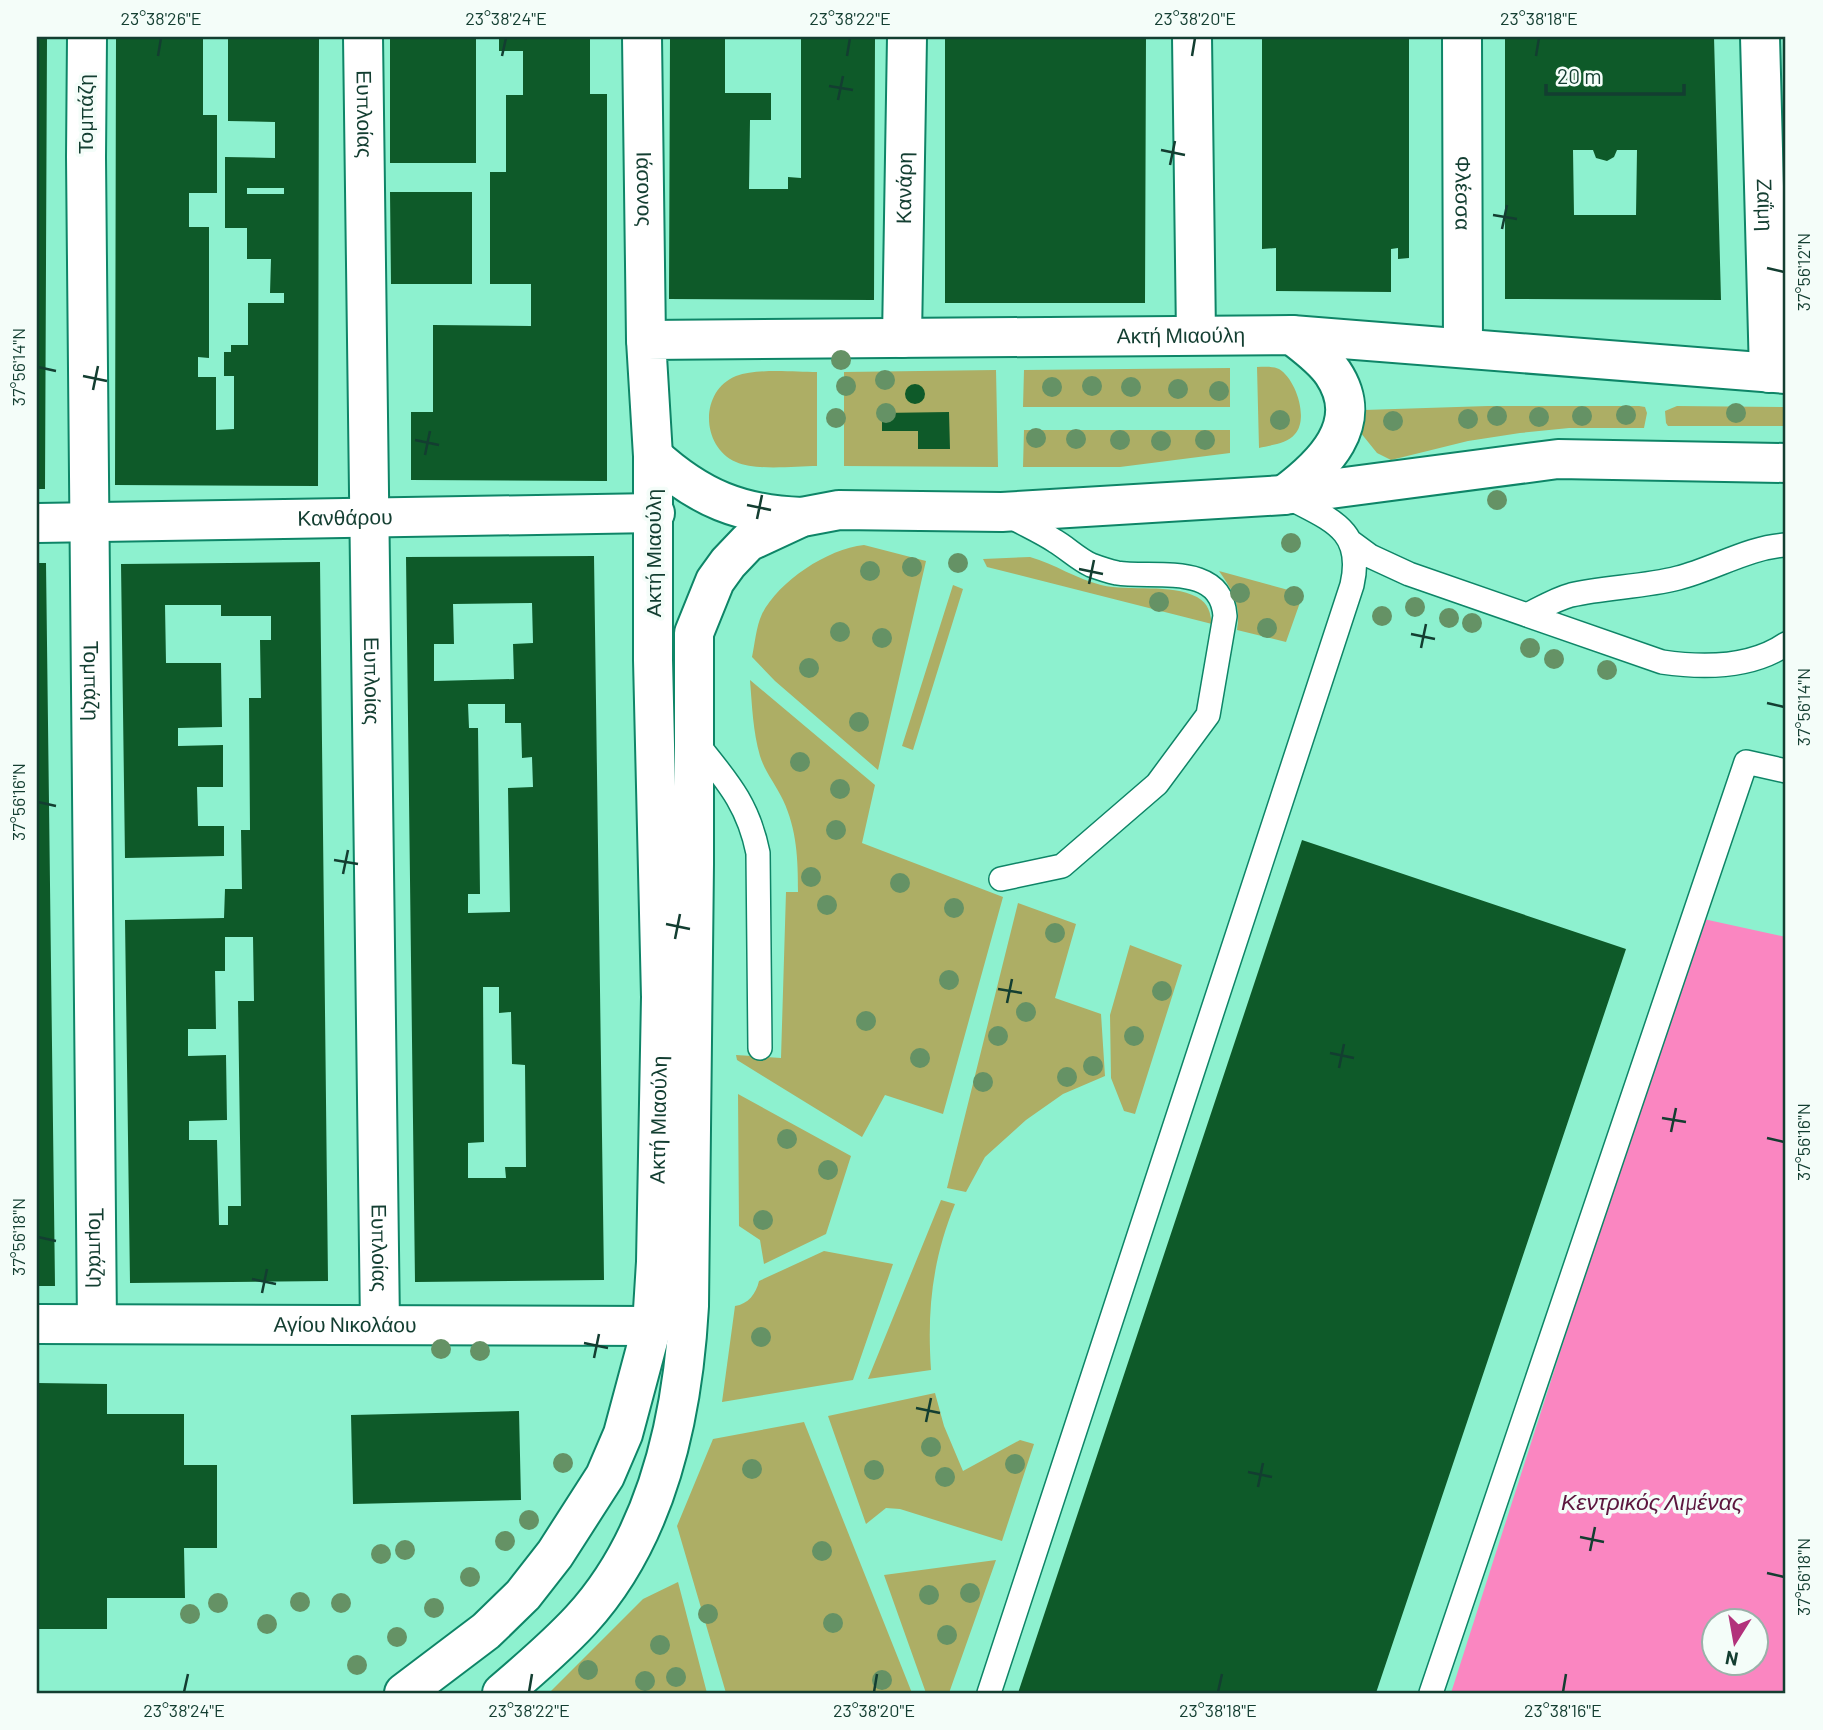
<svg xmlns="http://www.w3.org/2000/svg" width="1823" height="1730" viewBox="0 0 1823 1730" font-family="Barlow,sans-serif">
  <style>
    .green { fill: #adae65 }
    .water { fill: #fa86c1; fill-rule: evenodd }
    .building { fill: #0e5a29; fill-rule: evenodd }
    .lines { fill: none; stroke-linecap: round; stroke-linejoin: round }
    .service-casing { stroke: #0e8567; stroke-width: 26 }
    .minor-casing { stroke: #0e8567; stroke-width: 42 }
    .secondary-casing { stroke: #0e8567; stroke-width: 42 }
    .service { stroke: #fff; stroke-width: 23 }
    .minor { stroke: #fff; stroke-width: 38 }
    .secondary { stroke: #fff; stroke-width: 38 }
    .tree { fill: #659265 }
    .ticks { fill: none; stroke: #133e31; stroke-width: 2.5 }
    .labels { text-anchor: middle; stroke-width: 7; stroke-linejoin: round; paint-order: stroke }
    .street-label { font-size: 21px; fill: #133e31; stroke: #f4fdf9 }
    .water-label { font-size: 23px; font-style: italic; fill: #5c163e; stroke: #f4fdf9 }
    .neatline { fill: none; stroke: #133e31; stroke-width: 2.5 }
    .ticks-label { font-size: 18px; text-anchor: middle; fill: #133e31 }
  </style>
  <rect width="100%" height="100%" fill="#8df1cf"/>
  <path class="green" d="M1257 367C1264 367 1273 366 1279 369 1296 379 1309 419 1295 434 1287 444 1270 445 1259 448Z
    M1230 368V407H1023L1024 370Z
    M996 370 998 467 844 466V372Z
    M817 372V466C794 466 757 471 736 462 701 447 699 391 736 376 758 368 794 372 817 372Z
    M1488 406H1639L1645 407 1647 413 1644 428H1569L1520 433 1468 441 1391 460 1377 453 1356 427 1360 413 1364 410Z
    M1677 406 1786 407V426H1668L1666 423 1665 411Z
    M1024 430H1230V453L1120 467H1023Z
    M864 545 926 561 878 770 775 681 752 657C755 643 756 627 762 614 779 581 827 549 864 545Z
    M1030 557C1055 564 1076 579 1101 585 1131 592 1170 583 1197 597 1209 604 1210 612 1212 624L987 567 983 559Z
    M1219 571 1303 594 1286 642 1237 630C1241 605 1233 591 1219 571Z
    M953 585 963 589 913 750 902 746Z
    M750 680 875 785 862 843 1003 897 943 1114 885 1095 862 1137 737 1060 736 1055 781 1058 786 892H798C798 859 797 830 783 800 776 785 765 772 760 756 753 732 752 705 750 680Z
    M1018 903 1076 924 1055 998 1101 1014 1105 1076 1063 1094 1026 1120 985 1157 966 1192 947 1188Z
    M1130 945 1182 965 1135 1114 1124 1111 1111 1078 1110 1015Z
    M738 1094 851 1156 826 1234 764 1264 760 1240 739 1226Z
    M941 1200 955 1204C932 1261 927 1310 931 1370L868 1379Z
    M824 1251 893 1264 853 1380 722 1402 735 1306C748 1304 756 1294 759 1281Z
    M935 1393 944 1426 963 1471 1020 1440 1034 1444 1002 1541 900 1509 886 1508 866 1524 828 1416Z
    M804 1422 912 1693H726L677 1526 713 1439Z
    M996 1560 949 1693H926L884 1575Z
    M678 1582 707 1693H549L643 1599Z"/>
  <path class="water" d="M1699 918 1786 937V1693H1451ZM1714 1622H1756V1664H1714Z"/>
  <path class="building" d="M37 37H47L45 489H37Z
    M116 37H203V115H217V193H189V227H209V358L198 357V377H216V430L234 429V376H224V352H231V345H248V303H284V293H270L271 259H247V228H225V157L275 158V122L228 121V37H319L318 486 115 485ZM247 188H284V194H247Z
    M390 37H476V163H390Z
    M499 37H590V94H607V481L411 480V412H433V325L531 326V284H490V172H506V95H523V51H499Z
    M670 37H725V93H771V120H750L749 189H788V177L801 178V37H875L874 300 669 299Z
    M945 37H1146L1145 303H945Z
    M1262 37H1409V258L1398 259V248L1391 249V292L1276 291V248L1262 249Z
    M1505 37H1714L1721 300 1505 299ZM1573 150H1593L1596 158 1607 161 1614 157 1617 150H1637L1636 215H1574Z
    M390 192H472V284H391Z
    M905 394a10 10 0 1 1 20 0a10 10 0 1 1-20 0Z
    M949 412 950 449H918V431H882V413Z
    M594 556 604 1280 415 1282 406 557ZM532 603 533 643 513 644 514 679 434 681V644H454L453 604ZM468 704H505V723H521L522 758 532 757 533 787 508 788 510 912 468 913V894H480L478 728H469ZM483 987H499V1013L511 1012 512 1064 525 1065 526 1167H505L506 1178H468V1143L484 1142Z
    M320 562 328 1281 130 1283 125 920 224 918 225 889H242L241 830H250L249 698H261L260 640H271V616H221V605H165L166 663H221L222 727 178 728V746L223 745V787H197L198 826H224V856L125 858 121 564ZM225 937H253L254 1001H238L241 1206H228V1225H219L217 1140H189V1121L227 1120 226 1055 188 1056V1029H216L215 971H225Z
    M37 563H46L55 1286H37Z
    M1302 840 1626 949 1376 1693H1018Z
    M37 1383 107 1384V1414H184V1465H217V1548H184L185 1598H107V1629H37Z
    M519 1411 521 1500 353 1504 351 1415Z"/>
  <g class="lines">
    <g class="service-casing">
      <path id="service" d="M1351 542 1370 556 1409 574 1662 662C1703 668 1751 668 1786 644
        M1527 615C1541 608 1556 599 1571 595 1606 587 1643 587 1678 578 1714 569 1749 547 1786 545
        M695 741C726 780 748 803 758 853L760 1048
        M1001 879 1062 866 1157 784 1208 715 1225 616C1221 561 1152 579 1117 573 1108 571 1099 568 1091 565 1078 559 1067 548 1055 541 1040 531 1023 524 1008 515
        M989 1693 1352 585C1365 528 1328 519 1286 496
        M1431 1693 1746 762 1786 771"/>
    </g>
    <g class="minor-casing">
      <g id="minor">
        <path id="s1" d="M87 37 86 157 97 1324"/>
        <path id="s2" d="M363 37 380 1325"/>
        <path id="s3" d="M642 37 646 340"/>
        <path d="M1192 37 1196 335"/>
        <path id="s4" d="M1462 37 1463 348"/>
        <path id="s5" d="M1760 37 1769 373"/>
        <path id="s6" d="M902 338 907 37"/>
        <path id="s7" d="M37 523 655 513"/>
        <path id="s8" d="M37 1324 652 1326"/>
      </g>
    </g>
    <g class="secondary-casing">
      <g id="secondary">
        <path d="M653 456C699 498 741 515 802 517"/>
        <path d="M1284 495C1323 466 1367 424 1333 373 1323 358 1306 346 1292 335"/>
        <path id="s9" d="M404 1693 486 1631 523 1595 555 1554 605 1476 623 1434 652 1326 656 1262 661 997 653 660V456L646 340 1292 335 1786 374"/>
        <path d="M502 1693C529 1670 557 1646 581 1620 658 1536 683 1416 689 1306L694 864V633L715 581 728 563 748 542 802 517 839 510 1002 512 1284 495 1558 459 1786 463"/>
      </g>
    </g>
    <use href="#service" class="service"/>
    <use href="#minor" class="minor"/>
    <use href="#secondary" class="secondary"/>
  </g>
  <g class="tree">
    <circle cx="841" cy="360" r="10"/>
    <circle cx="885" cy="380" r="10"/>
    <circle cx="846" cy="386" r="10"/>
    <circle cx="1092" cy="386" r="10"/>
    <circle cx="1052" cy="387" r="10"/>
    <circle cx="1131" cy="387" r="10"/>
    <circle cx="1178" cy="389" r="10"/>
    <circle cx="1219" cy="391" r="10"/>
    <circle cx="886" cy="413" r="10"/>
    <circle cx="1736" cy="413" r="10"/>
    <circle cx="1626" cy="415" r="10"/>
    <circle cx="1497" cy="416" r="10"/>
    <circle cx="1582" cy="416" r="10"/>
    <circle cx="1539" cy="417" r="10"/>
    <circle cx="836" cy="418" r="10"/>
    <circle cx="1468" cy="419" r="10"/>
    <circle cx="1280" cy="420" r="10"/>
    <circle cx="1393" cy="421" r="10"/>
    <circle cx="1036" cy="438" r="10"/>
    <circle cx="1076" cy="439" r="10"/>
    <circle cx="1120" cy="440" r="10"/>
    <circle cx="1205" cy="440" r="10"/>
    <circle cx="1161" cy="441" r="10"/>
    <circle cx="1497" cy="500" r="10"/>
    <circle cx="1291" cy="543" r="10"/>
    <circle cx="958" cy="563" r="10"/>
    <circle cx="912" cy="567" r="10"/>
    <circle cx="870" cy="571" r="10"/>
    <circle cx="1240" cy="593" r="10"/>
    <circle cx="1294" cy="596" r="10"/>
    <circle cx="1159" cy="602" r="10"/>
    <circle cx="1415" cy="607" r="10"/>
    <circle cx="1382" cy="616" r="10"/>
    <circle cx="1449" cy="618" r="10"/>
    <circle cx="1472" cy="623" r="10"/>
    <circle cx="1267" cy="628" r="10"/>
    <circle cx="840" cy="632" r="10"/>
    <circle cx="882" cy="638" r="10"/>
    <circle cx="1530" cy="648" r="10"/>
    <circle cx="1554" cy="659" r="10"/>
    <circle cx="809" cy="668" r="10"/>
    <circle cx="1607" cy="670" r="10"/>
    <circle cx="859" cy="722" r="10"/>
    <circle cx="800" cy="762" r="10"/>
    <circle cx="840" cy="789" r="10"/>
    <circle cx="836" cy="830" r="10"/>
    <circle cx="811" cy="877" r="10"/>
    <circle cx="900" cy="883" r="10"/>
    <circle cx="827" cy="905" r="10"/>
    <circle cx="954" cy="908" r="10"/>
    <circle cx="1055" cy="933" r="10"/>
    <circle cx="949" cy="980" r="10"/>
    <circle cx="1162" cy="991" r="10"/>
    <circle cx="1026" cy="1012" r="10"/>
    <circle cx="866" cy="1021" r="10"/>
    <circle cx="998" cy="1036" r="10"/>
    <circle cx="1134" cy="1036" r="10"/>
    <circle cx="920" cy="1058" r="10"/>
    <circle cx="1093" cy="1066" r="10"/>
    <circle cx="1067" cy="1077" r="10"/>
    <circle cx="983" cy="1082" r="10"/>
    <circle cx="787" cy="1139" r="10"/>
    <circle cx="828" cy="1170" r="10"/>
    <circle cx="763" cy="1220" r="10"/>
    <circle cx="761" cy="1337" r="10"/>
    <circle cx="441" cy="1349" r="10"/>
    <circle cx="480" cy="1351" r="10"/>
    <circle cx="931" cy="1447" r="10"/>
    <circle cx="563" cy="1463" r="10"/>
    <circle cx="1015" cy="1464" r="10"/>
    <circle cx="752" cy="1469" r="10"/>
    <circle cx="874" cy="1470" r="10"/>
    <circle cx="945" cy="1477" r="10"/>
    <circle cx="529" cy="1520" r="10"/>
    <circle cx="505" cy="1541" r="10"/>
    <circle cx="405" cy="1550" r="10"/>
    <circle cx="822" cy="1551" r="10"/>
    <circle cx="381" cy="1554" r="10"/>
    <circle cx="470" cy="1577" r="10"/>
    <circle cx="970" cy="1593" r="10"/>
    <circle cx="929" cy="1595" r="10"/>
    <circle cx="300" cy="1602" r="10"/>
    <circle cx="218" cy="1603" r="10"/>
    <circle cx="341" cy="1603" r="10"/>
    <circle cx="434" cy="1608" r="10"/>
    <circle cx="190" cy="1614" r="10"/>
    <circle cx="708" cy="1614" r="10"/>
    <circle cx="833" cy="1623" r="10"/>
    <circle cx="267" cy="1624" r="10"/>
    <circle cx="947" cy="1635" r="10"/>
    <circle cx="397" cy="1637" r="10"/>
    <circle cx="660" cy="1645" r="10"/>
    <circle cx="357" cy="1665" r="10"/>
    <circle cx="588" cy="1670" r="10"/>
    <circle cx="676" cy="1677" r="10"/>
    <circle cx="882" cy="1680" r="10"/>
    <circle cx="645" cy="1681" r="10"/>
  </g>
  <path class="ticks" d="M158 56 161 38M502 56 506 38M847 56 850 38M1192 56 1195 38M1536 56 1539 38M829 86 853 90M838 100 843 76M1161 150 1185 155M1170 165 1175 141M1493 215 1517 219M1502 229 1507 205M1767 268 1784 272M38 367 56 371M83 376 107 381M93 390 98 366M415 440 439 445M425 455 430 431M747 505 771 510M757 519 762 495M1079 569 1103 574M1089 584 1094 560M1411 634 1435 639M1421 648 1426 624M1767 703 1784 707M38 802 56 806M334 860 358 864M343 874 348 850M666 924 690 929M675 939 680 914M998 989 1022 993M1007 1003 1012 979M1330 1053 1354 1058M1339 1068 1344 1044M1662 1118 1686 1122M1671 1132 1676 1108M1767 1138 1784 1142M38 1237 56 1241M252 1279 276 1284M262 1293 267 1269M584 1343 608 1348M594 1358 599 1334M916 1408 940 1413M926 1422 931 1398M1248 1472 1272 1477M1258 1487 1263 1463M1580 1537 1604 1542M1590 1551 1595 1527M1767 1573 1784 1577M184 1692 188 1674M529 1692 532 1674M874 1692 877 1674M1218 1692 1222 1674M1563 1692 1566 1674"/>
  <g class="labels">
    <g class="street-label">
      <text transform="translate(86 114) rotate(-90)" y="7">Τομπάζη</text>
      <text dy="7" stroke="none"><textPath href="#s2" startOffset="77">Ευπλοίας</textPath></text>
      <text dy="7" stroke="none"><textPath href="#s6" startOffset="150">Κανάρη</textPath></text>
      <text dy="7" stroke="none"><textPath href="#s3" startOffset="152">Ιάσονος</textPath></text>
      <text dy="7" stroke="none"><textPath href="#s4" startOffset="156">Φλέσσα</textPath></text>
      <text dy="7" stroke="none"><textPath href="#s5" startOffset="168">Ζαΐμη</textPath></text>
      <text dy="7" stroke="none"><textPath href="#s9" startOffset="1978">Ακτή Μιαούλη</textPath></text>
      <text dy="7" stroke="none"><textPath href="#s7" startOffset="308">Κανθάρου</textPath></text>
      <text transform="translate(654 553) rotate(-90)" y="7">Ακτή Μιαούλη</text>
      <text dy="7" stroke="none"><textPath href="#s1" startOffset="644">Τομπάζη</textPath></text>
      <text dy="7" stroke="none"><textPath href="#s2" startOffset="644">Ευπλοίας</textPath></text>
      <text dy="7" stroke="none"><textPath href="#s9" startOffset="663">Ακτή Μιαούλη</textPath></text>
      <text dy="7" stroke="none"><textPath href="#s1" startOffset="1211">Τομπάζη</textPath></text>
      <text dy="7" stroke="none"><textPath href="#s2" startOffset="1211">Ευπλοίας</textPath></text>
      <text dy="7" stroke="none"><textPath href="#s8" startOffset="308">Αγίου Νικολάου</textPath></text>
    </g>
    <g class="water-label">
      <text x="1652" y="1510">Κεντρικός Λιμένας</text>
    </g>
  </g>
  <rect width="1823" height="1730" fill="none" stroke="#f4fdf9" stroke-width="77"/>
  <g transform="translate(1735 1642) rotate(191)"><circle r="33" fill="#f4fdf9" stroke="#9ab1a9" stroke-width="2"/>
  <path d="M0-5L12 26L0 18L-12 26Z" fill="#b2317b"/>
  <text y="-10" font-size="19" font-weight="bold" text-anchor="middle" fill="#133e31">N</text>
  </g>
  <path d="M1546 84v10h138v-10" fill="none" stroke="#133e31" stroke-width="3.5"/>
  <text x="1557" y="84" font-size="21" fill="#133e31" stroke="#f4fdf9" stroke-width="5" paint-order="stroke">20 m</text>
  <rect x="38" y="38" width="1746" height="1654" class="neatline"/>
  <g class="ticks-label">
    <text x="161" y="25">23°38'26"E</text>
    <text x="506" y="25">23°38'24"E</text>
    <text x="850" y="25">23°38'22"E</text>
    <text x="1195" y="25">23°38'20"E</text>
    <text x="1539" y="25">23°38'18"E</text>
    <text transform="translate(1804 272) rotate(-90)" y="6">37°56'12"N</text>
    <text transform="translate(19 367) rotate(-90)" y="6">37°56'14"N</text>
    <text transform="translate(1804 707) rotate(-90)" y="6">37°56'14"N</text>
    <text transform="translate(19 802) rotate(-90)" y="6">37°56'16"N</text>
    <text transform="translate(1804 1142) rotate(-90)" y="6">37°56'16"N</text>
    <text transform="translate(19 1237) rotate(-90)" y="6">37°56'18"N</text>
    <text transform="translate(1804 1577) rotate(-90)" y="6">37°56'18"N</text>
    <text x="184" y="1717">23°38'24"E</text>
    <text x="529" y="1717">23°38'22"E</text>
    <text x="874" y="1717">23°38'20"E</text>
    <text x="1218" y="1717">23°38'18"E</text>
    <text x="1563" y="1717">23°38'16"E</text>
  </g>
</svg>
